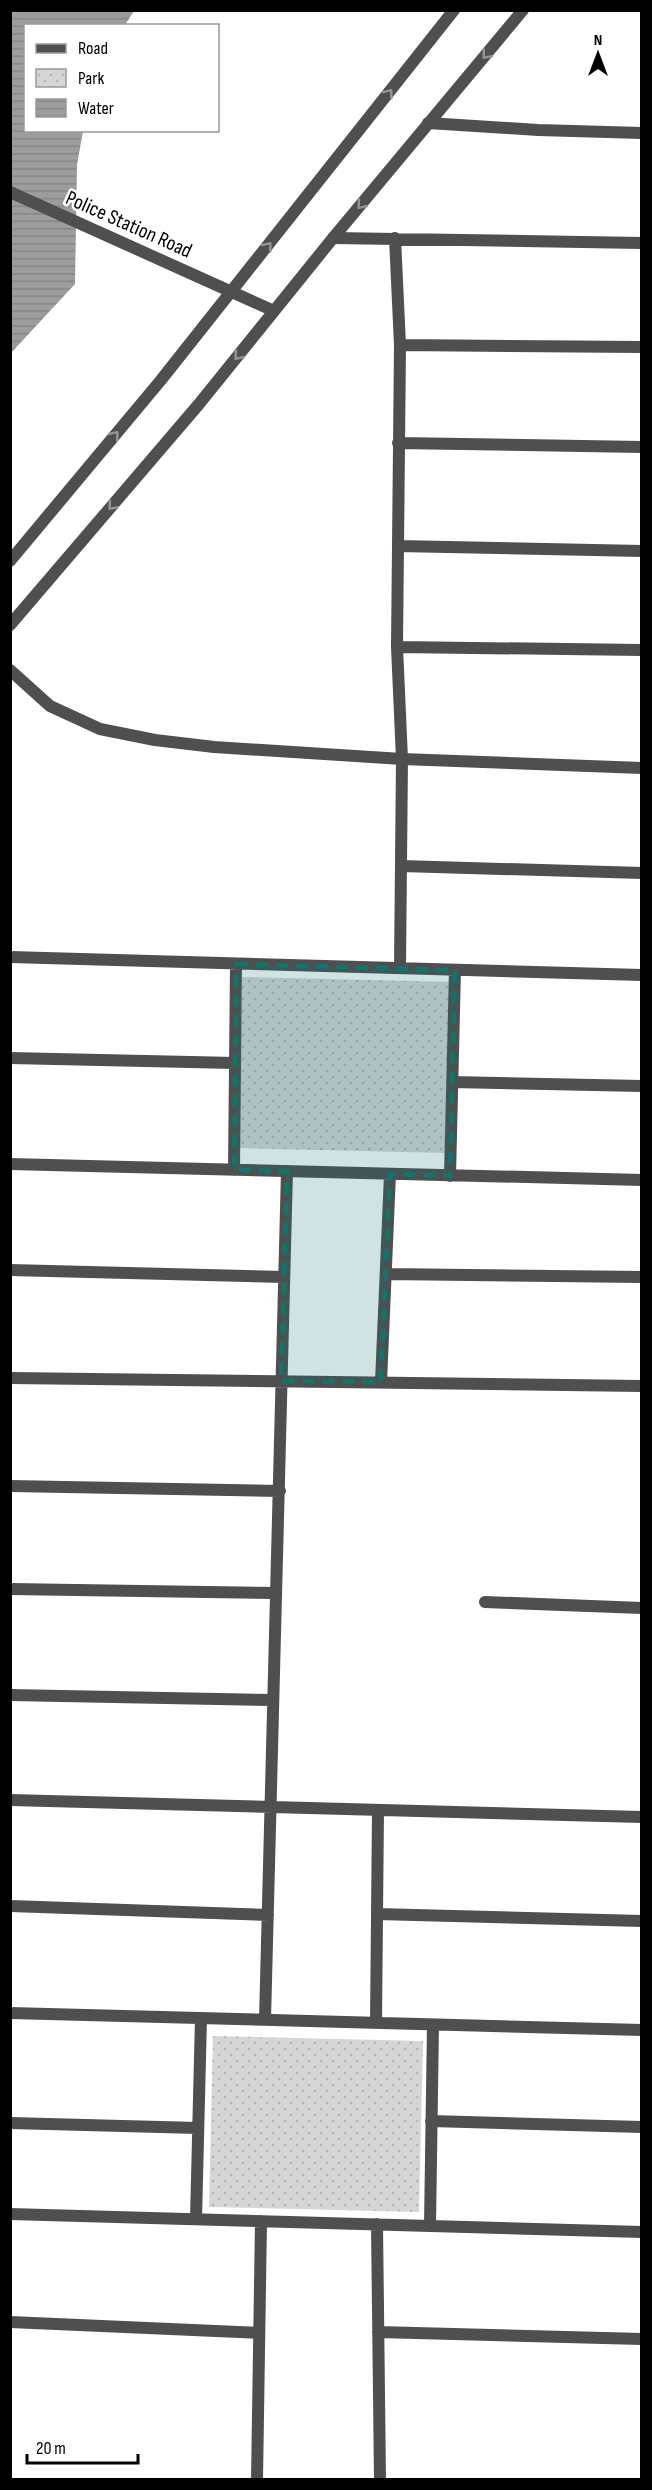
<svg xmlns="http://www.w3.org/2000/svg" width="652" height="2490" viewBox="0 0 652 2490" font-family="'Sofia Sans Condensed',sans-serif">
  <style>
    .park { fill: url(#park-dots) }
    .water { fill: url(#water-rules) }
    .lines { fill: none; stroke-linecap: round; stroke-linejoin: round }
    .service { stroke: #4f4f4f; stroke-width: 12 }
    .minor { stroke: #4f4f4f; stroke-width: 12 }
    .tertiary { stroke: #4f4f4f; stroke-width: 12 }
    .oneway { stroke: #959595 }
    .marked { fill: #0f766e; fill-opacity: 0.2; stroke: #0f766e; stroke-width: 4.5; stroke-dasharray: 12 8; stroke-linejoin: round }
    .labels { text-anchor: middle; stroke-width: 5; stroke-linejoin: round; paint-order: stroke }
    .street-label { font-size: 21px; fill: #000; stroke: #fff }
  </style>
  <defs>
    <pattern id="park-dots" width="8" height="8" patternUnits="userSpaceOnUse" patternTransform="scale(1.5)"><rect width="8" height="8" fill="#d6d6d6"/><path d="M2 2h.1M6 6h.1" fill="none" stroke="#b6b6b6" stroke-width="1.8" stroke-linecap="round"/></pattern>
    <pattern id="water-rules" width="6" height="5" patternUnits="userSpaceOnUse" patternTransform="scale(1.5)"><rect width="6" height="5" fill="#9d9d9d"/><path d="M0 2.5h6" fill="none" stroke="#858585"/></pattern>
  </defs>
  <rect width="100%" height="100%" fill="#fff"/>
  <path class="park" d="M242 977 452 982 448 1153 238 1148Z
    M213 2036 423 2041 419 2212 209 2207Z"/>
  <path class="water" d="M11 11H134L125 25 26 26V130L83 131 77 165 75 284 11 353Z"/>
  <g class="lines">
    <path class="service" d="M485 1602 642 1608"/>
    <path class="minor" d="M428 123 538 130 642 133
      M333 238 642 243
      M395 238 400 345 397 647 402 759 400 968
      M400 345 642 347
      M398 443 642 447
      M398 546 642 551
      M397 647 642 650
      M10 670 50 706 100 729 155 740 214 747 402 759 642 768
      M401 866 642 873
      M10 957 642 975
      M10 1058 235 1063
      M452 1082 642 1086
      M10 1164 642 1180
      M234 1170 236 964
      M450 1176 455 970
      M10 1270 284 1277
      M386 1274 642 1277
      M10 1378 642 1386
      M381 1382 390 1174
      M10 1486 280 1491
      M10 1589 276 1593
      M10 1695 273 1700
      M10 1800 642 1817
      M10 1906 268 1915
      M377 1914 642 1921
      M10 2013 642 2030
      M265 2020 287 1171
      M376 2023 378 1810
      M431 2121 642 2127
      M10 2123 198 2128
      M10 2214 642 2232
      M196 2219 201 2018
      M377 2224 380 2480
      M430 2226 433 2025
      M10 2322 259 2333
      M378 2332 642 2339
      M257 2480 261 2221"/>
    <path class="tertiary" d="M10 192 274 311
      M10 561 161 380 454 10
      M10 625 199 404 333 238 523 10"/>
  </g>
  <defs><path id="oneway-chevron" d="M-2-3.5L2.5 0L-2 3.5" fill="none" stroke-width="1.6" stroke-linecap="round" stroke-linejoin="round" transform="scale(1.5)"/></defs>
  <g class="oneway">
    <use href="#oneway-chevron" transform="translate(486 55) rotate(130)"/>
    <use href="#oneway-chevron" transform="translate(389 93) rotate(-52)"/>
    <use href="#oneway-chevron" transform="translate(361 205) rotate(130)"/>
    <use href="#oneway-chevron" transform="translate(268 246) rotate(-52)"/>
    <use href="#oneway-chevron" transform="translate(238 356) rotate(129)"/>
    <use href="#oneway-chevron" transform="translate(115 435) rotate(-50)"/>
    <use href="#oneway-chevron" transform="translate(112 506) rotate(130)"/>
  </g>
  <path class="marked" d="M236 964 455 970 450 1176 390 1174 381 1382 281 1381 287 1171 234 1170Z"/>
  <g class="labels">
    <g class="street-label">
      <text transform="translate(129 224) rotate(24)" y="7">Police Station Road</text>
    </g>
  </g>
  <rect width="652" height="2490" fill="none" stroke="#000000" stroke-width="24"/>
  <rect x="24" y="24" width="195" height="108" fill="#ffffff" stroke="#999999" stroke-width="1.5"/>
  <rect x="36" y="44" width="30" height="9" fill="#4f4f4f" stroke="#999999" stroke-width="1.5"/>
  <text x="78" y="54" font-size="18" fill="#000000">Road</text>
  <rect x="36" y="69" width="30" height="18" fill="url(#park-dots)" stroke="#999999" stroke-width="1.5"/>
  <text x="78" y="84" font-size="18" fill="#000000">Park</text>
  <rect x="36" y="99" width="30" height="18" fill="url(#water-rules)" stroke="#999999" stroke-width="1.5"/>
  <text x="78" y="114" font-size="18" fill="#000000">Water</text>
  <g transform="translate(598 54)" stroke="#ffffff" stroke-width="4.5" paint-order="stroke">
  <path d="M0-4.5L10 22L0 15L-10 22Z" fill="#000000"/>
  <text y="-9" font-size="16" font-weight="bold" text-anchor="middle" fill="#000000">N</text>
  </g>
  <path d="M27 2454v9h111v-9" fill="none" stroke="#000000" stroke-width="3"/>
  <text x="36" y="2454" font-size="18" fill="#000000" stroke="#ffffff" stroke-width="4.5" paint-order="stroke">20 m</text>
</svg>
